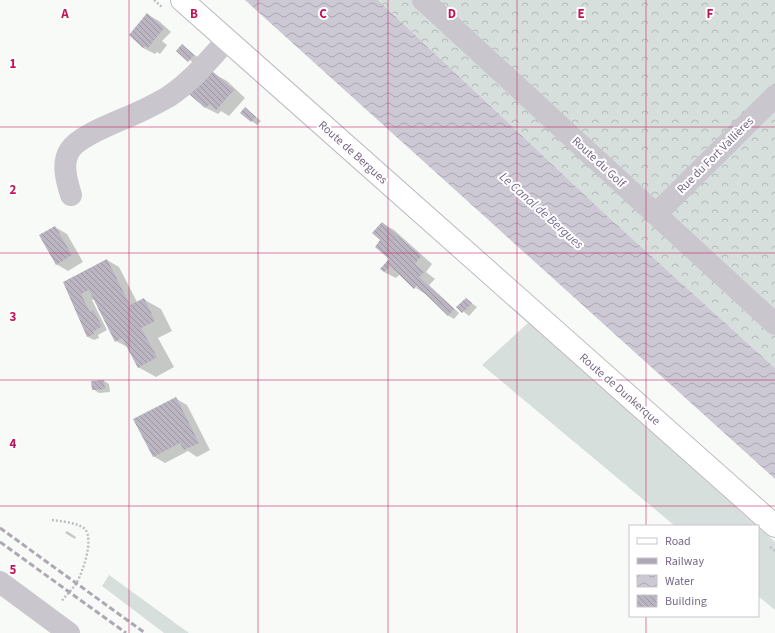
<svg xmlns="http://www.w3.org/2000/svg" width="775" height="633" viewBox="0 0 775 633" font-family="'Source Sans 3',sans-serif">
  <style>
    .grass { fill: #d7dfdc }
    .forest { fill: url(#forest-crowns) }
    .water { fill: url(#water-waves) }
    .shadow { fill: #0003 }
    .building { fill: url(#building-back-hatch) }
    .lines { fill: none; stroke-linecap: round; stroke-linejoin: round }
    .major-casing { stroke: #bdb9c1; stroke-width: 24 }
    .path { stroke: #c0bdc3; stroke-width: 2.5; stroke-dasharray: 2 2; stroke-linecap: butt }
    .minor { stroke: #c9c6cd; stroke-width: 22 }
    .major { stroke: #fff; stroke-width: 22 }
    .rail { stroke: #aea8b4; stroke-width: 3; stroke-dasharray: 6 3; stroke-linecap: butt }
    .grid { fill: none; stroke: #c2185b; stroke-width: 1; stroke-opacity: 0.55 }
    .labels { text-anchor: middle; stroke-width: 4; stroke-linejoin: round; paint-order: stroke }
    .street-label { font-size: 12px; fill: #786988; stroke: #fff }
    .water-label { font-size: 13px; font-style: italic; fill: #797092; stroke: #fff }
    .grid-label { font-size: 13px; text-anchor: middle; font-weight: bold; fill: #c2185b; stroke: #fff; stroke-width: 4; stroke-linejoin: round; paint-order: stroke }
  </style>
  <defs>
    <pattern id="forest-crowns" width="20" height="18" patternUnits="userSpaceOnUse"><rect width="20" height="18" fill="#d7dfdc"/><path d="M2 6a3 3 0 1 1 6 0M12 15a3 3 0 1 1 6 0" fill="none" stroke="#b3b9b8"/></pattern>
    <pattern id="water-waves" width="16" height="10" patternUnits="userSpaceOnUse"><rect width="16" height="10" fill="#ccc9d5"/><path d="M0 5q4-4 8 0t8 0" fill="none" stroke="#aaa7b3"/></pattern>
    <pattern id="building-back-hatch" width="6" height="6" patternUnits="userSpaceOnUse"><rect width="6" height="6" fill="#bbb5c1"/><path d="M-1 5l2 2M0 0l6 6M5-1l2 2" fill="none" stroke="#9d97a3"/></pattern>
  </defs>
  <rect width="100%" height="100%" fill="#f8faf8"/>
  <path class="grass" d="M528 323 757 526H675L482 365Z
    M758 527 775 542V610L758 596Z
    M109 575 189 633H164L102 586Z"/>
  <path class="forest" d="M378 0H775V368L603 212Z"/>
  <path class="water" d="M245 0H378L603 212 775 368V479Z"/>
  <path class="shadow" d="M148 15 159 21 171 32 162 41 167 45 160 54 157 52 155 54 143 48Z
    M183 46 200 59 195 64 178 51Z
    M214 74 227 81 245 98 229 116 221 111 218 114 206 108 191 94Z
    M245 108 261 121 257 125 241 113Z
    M382 223 394 230 432 264 426 272 435 279 429 285 459 313 454 319 449 316 427 295 416 288 418 286 400 274 396 278 384 272 390 259 381 240Z
    M55 227 67 234 83 262 68 271 56 264Z
    M107 260 119 267 137 302 143 299 161 309 172 331 158 338 174 367 156 377 138 367 129 348 116 341 95 299 92 300 107 330 98 335 99 338 94 340 88 337 64 282Z
    M466 299 477 307 469 316 458 307Z
    M104 381 109 384 110 392 99 393 93 389Z
    M175 398 187 405 210 450 197 457 188 451 165 463 153 456Z
    M67 531 76 537 75 539 65 533Z"/>
  <path class="building" d="M147 13 164 28 148 48 145 46 143 48 129 35Z
    M182 44 194 55 188 62 176 51Z
    M211 70 234 90 216 110 210 104 205 108 189 94Z
    M245 107 256 117 251 122 240 113Z
    M382 222 421 256 415 264 424 272 419 277 454 309 448 316 417 286 414 289 390 266 384 272 380 269 389 259 375 247 380 240 372 233Z
    M55 226 72 255 56 265 39 235Z
    M107 259 130 305 144 298 155 321 141 328 157 357 138 368 122 338 115 342 89 290 81 294 90 312 93 310 102 326 93 332 94 334 87 337 63 282Z
    M466 298 472 303 462 313 456 307Z
    M104 380 105 389 92 390 91 381Z
    M176 397 199 443 184 450 180 443 153 457 133 419Z"/>
  <g class="lines">
    <g class="major-casing">
      <path id="major" d="M182 0 775 526"/>
    </g>
    <path class="path" d="M154 0 162 7
      M52 520C60 521 79 523 85 529 94 540 83 571 77 582 73 589 66 595 61 602
      M770 547 775 551"/>
    <path class="minor" d="M423 0 775 324
      M71 195C67 182 61 163 70 150 80 134 123 120 141 111 150 107 159 102 168 97 191 82 209 60 227 40
      M656 214 775 96
      M0 582 69 633"/>
    <use href="#major" class="major"/>
    <path class="rail" d="M0 528 145 633
      M0 542 126 633"/>
  </g>
  <path class="grid" d="M129 0V633M258 0V633M388 0V633M517 0V633M646 0V526M0 127H775M0 253H775M0 380H775M0 506H775M646 616V633"/>
  <g class="labels">
    <g class="street-label">
      <text transform="translate(353 152) rotate(42)" y="4">Route de Bergues</text>
      <text transform="translate(715 155) rotate(-45)" y="4">Rue du Fort Vallières</text>
      <text transform="translate(599 162) rotate(43)" y="4">Route du Golf</text>
      <text transform="translate(620 389) rotate(41)" y="4">Route de Dunkerque</text>
    </g>
    <g class="water-label">
      <text transform="translate(542 210) rotate(42)" y="5">Le Canal de Bergues</text>
    </g>
  </g>
  <g class="grid-label">
    <text x="65" y="18">A</text>
    <text x="194" y="18">B</text>
    <text x="323" y="18">C</text>
    <text x="452" y="18">D</text>
    <text x="581" y="18">E</text>
    <text x="710" y="18">F</text>
    <text x="13" y="68">1</text>
    <text x="13" y="194">2</text>
    <text x="13" y="321">3</text>
    <text x="13" y="448">4</text>
    <text x="13" y="574">5</text>
  </g>
  <rect x="629" y="525" width="130" height="92" fill="#ffffff" stroke="#c9c3cf"/>
  <rect x="637" y="538" width="20" height="6" fill="#ffffff" stroke="#c9c3cf"/>
  <text x="665" y="545" font-size="12" fill="#786988">Road</text>
  <rect x="637" y="558" width="20" height="6" fill="#aea8b4" stroke="#c9c3cf"/>
  <text x="665" y="565" font-size="12" fill="#786988">Railway</text>
  <rect x="637" y="575" width="20" height="12" fill="url(#water-waves)" stroke="#c9c3cf"/>
  <text x="665" y="585" font-size="12" fill="#786988">Water</text>
  <rect x="637" y="595" width="20" height="12" fill="url(#building-back-hatch)" stroke="#c9c3cf"/>
  <text x="665" y="605" font-size="12" fill="#786988">Building</text>
</svg>
